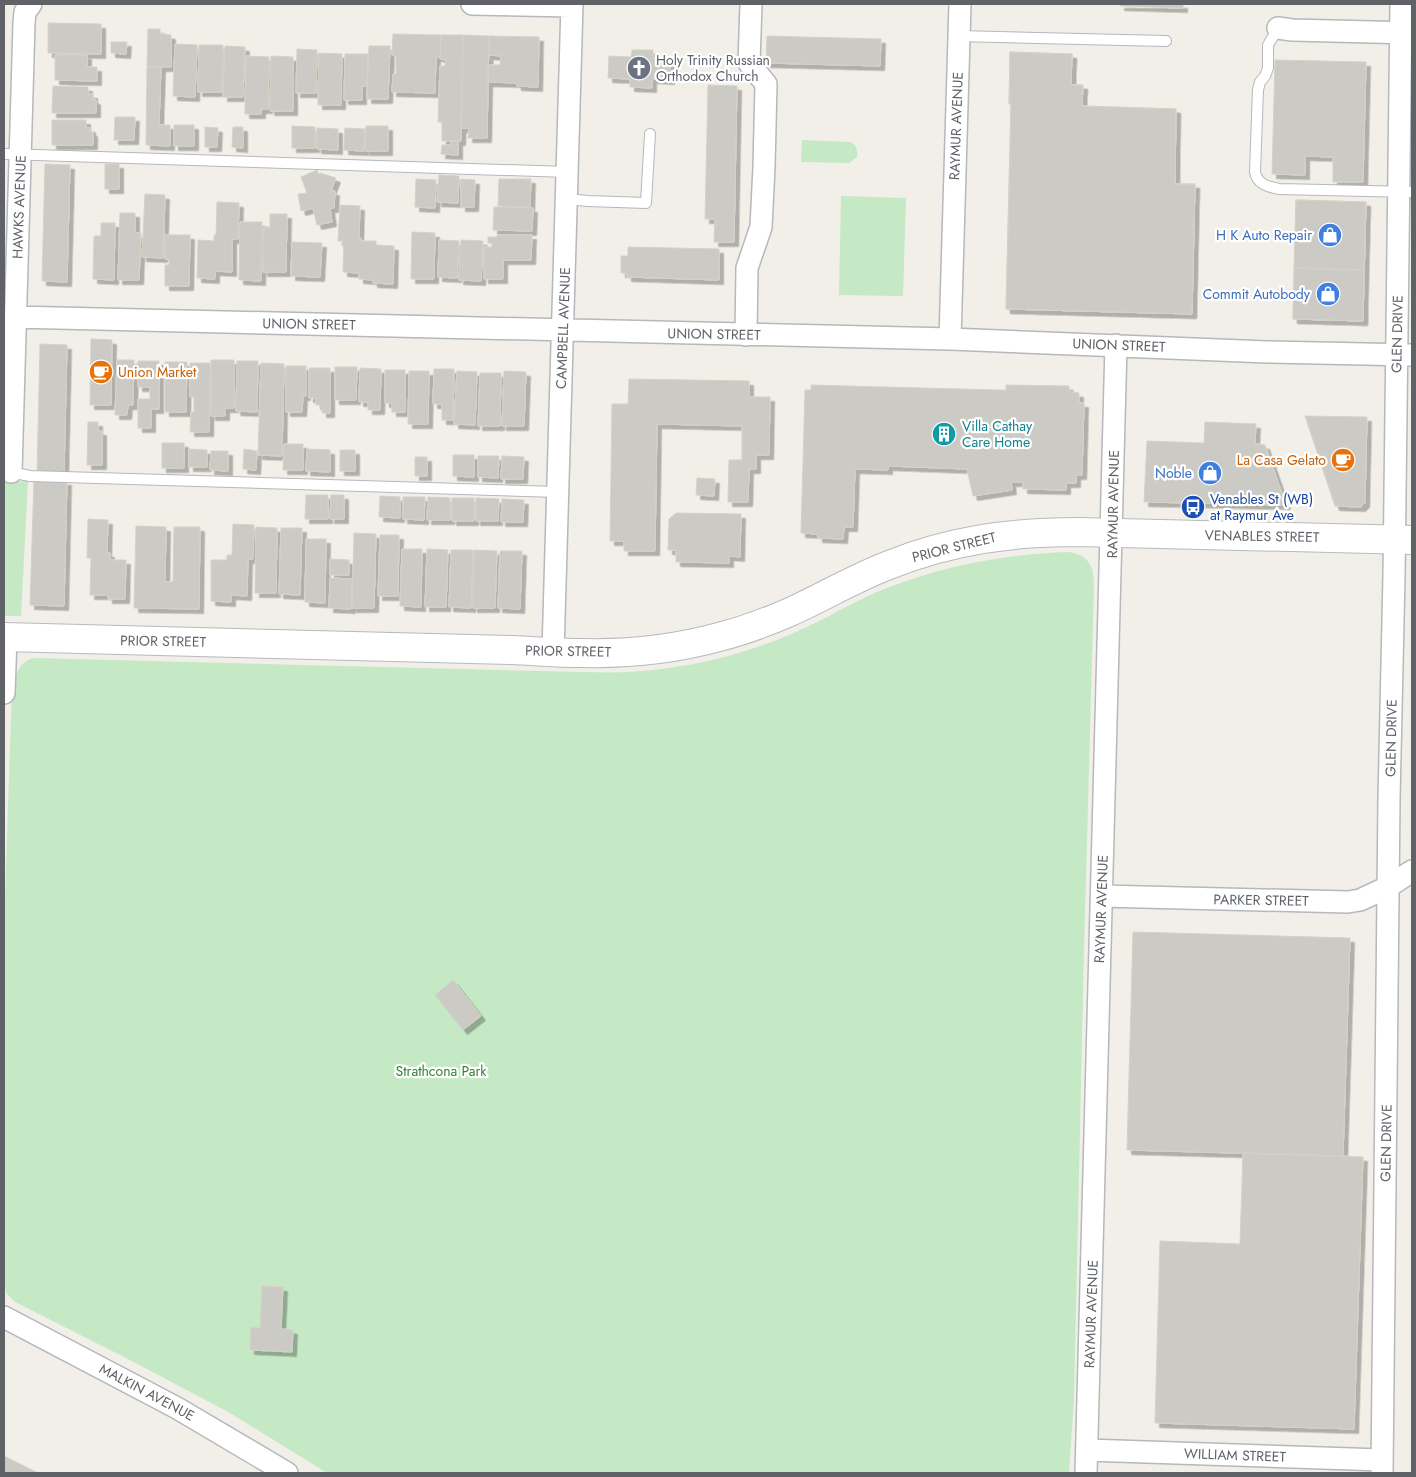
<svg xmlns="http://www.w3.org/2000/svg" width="1416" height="1477" viewBox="0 0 1416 1477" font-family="Jost,sans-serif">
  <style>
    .green { fill: #c5e8c5 }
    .building { fill: #cccac5; stroke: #d6d1c6; filter: url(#shadow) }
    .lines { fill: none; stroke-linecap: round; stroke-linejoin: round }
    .lane-casing { stroke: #b5b8bc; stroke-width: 12 }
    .street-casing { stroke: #b5b8bc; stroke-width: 24 }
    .secondary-casing { stroke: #b6babf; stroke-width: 30 }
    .lane { stroke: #fff; stroke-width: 10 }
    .street { stroke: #fff; stroke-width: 21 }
    .secondary { stroke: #fff; stroke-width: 28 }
    .labels { text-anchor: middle; stroke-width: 4.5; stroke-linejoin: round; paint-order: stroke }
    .worship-label { font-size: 14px; fill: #5b616d; stroke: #fff; text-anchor: start }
    .street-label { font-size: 14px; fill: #5f6368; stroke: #fff }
    .shop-label { font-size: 14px; fill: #366cbe; stroke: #fff; text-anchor: end }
    .food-label { font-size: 14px; fill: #c56008; stroke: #fff; text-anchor: start }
    .culture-label { font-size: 14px; fill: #0d838f; stroke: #fff; text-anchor: start }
    .transit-label { font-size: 14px; fill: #164399; stroke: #fff; text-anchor: start }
    .park-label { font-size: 14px; fill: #348238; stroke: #fff }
  </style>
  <defs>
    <filter id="shadow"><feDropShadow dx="4.5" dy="4.5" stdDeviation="0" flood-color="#0004"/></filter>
  </defs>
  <rect width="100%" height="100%" fill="#f1efe8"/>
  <path class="green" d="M802 140 851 142C857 146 858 151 857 157L849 163 801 162Z
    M841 196 906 198 903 296 839 295Z
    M28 481 21 616H4V482Z
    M1069 552C1090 555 1094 568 1094 587L1084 949 1074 1399 1069 1473H327L230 1413 128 1359 15 1302 7 1294 4 1285V929L12 686C18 673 18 662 34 658L581 672C597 672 614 673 630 672 669 669 708 663 745 651 767 644 789 636 809 626 835 614 860 598 887 588 946 565 1006 554 1069 552Z"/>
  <path class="building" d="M1120 4H1183V8L1120 6Z
    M48 23 101 24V54L48 53Z
    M148 29H160V34L171 35V67H147Z
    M393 34 441 35 440 57H436L435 93 392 92 393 74H396V56L392 55Z
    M441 35H463L461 141H442V122H438L440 66H445L446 60 440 59Z
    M463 35 489 36 487 138H468L469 128H461Z
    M489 36 539 37 538 87 517 86V83L488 82V65H500L501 56 489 55Z
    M767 36 881 39 880 66 766 63Z
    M111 42H127L126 54 111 53Z
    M175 44 197 45 195 97 173 96Z
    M199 45H223L222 92H198Z
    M225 46 245 47 243 97H223Z
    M369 46H390L388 99H367Z
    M297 49 317 50 316 93H296Z
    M632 50H653V58L670 59V80L652 79V88L630 87V79L608 78 609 56 631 57Z
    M1010 52 1072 54 1071 85H1083L1082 106 1176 109 1175 184H1195L1192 314 1006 309 1011 104H1009Z
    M1010 52 1072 54 1071 85H1083L1082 106 1176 109 1175 184H1195L1192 314 1006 309 1011 104H1009Z
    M319 53 342 54 341 105H318Z
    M345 54H368L367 86H362V100H344Z
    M55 55H87V67H97V81L55 80Z
    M246 56 269 57 268 109H261V114H245Z
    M271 56 293 57V111H270Z
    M1275 60 1366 62 1363 182H1333V157L1305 156V175L1272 174Z
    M147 67H161L159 125H170V146L146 145Z
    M708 85 737 86 734 242H714L715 219H705Z
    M53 86 88 87V94H93V100H96V113H52Z
    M115 117H135L134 140H114Z
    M52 120H86V128H91V132H93V145H52Z
    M174 125H194V146H174Z
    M292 126 315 127V148H292Z
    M366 126H388V151H365Z
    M205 127 218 128 217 147H205Z
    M233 127H243V148L232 147Z
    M317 128 338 129V150L317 149Z
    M345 128 365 129 364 151 344 150Z
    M451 141H458V155L441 154 442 145H451Z
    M45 164 70 165 67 282 42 281Z
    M105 164H119V189H105Z
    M317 170 319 175 320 173 336 178 331 191H335L334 208H330L332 222 317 225 313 208 301 211 298 194 307 193 301 177Z
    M439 175 459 176 458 203 437 202Z
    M416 179 436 180 435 208 415 207Z
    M461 179 475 180 474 207H461Z
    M499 179H531L530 207 498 206Z
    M145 194 165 195 163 258 142 257Z
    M1296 200 1366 202 1363 321 1293 319Z
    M1296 200 1366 202 1364 270 1294 268Z
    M217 202 239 203 238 239H232V272L215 271V279L197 278 198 240 214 241V235H216Z
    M340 205 360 206 359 238H361V241H376V245L394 246 393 284 373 283V280L359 279V273L343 272 344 241H338Z
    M494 207 533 208 532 231 493 230Z
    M120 213H135V233H141L139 280H118Z
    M270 214H287L286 272H263L264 227H270Z
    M240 222H262L261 281 239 280Z
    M101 223H115L114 280 93 279 94 236H101Z
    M412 232 435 233 434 279H411Z
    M165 235H190L189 286H165V265H169L170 259H165Z
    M497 235H532L531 260H503V279H484V247H492V243H488V237H497Z
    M439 240 459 241 457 278 438 277Z
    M461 240 483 241 481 281 459 280Z
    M292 242 322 243 320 277 291 276Z
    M628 247 719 249V280L627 277V273H621V256H628Z
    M1294 268 1364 270 1363 321 1293 319Z
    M91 339 112 340 111 405H90Z
    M40 344 67 345 64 474 37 473Z
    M117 360H134L133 405H128L127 415H115Z
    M211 360H234V408H225V416H211Z
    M138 361H159V409H151V428H138V399H150V387H138Z
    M237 361H258L257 412 236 411Z
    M165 362H187L186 412H165Z
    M190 363H210L209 432H190L191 412H194V397H190Z
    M261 363 284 364 282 456 258 455Z
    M286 366H306V396H303L302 412H286Z
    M335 367H357L356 400H335Z
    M309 368H330V413H322V405H316V398H309Z
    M360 368 381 369 380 410H368V402H359Z
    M434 369H454L453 420H442V404H433Z
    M385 370H405V412H392V403H385Z
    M409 371H429L428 424H408Z
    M457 371 477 372 475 425 454 424Z
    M504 371 526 372 524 426H502Z
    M480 373H501L500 426H478Z
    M629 379 749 381V397H770L769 455H756V469H749L748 502H728L729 460H742V426L657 424 655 551H624V541H610L612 404H628Z
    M811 385 998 390H1006V385L1069 386V392L1079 393V403H1084L1082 475H1076V483H1066V490L1023 489V482H1011L1012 490 973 496 967 469 888 466V470L855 469 853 527H844L843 539 818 538V534L801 533 805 390H811Z
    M1305 416 1367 417 1365 503 1361 507 1335 506Z
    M88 422H98V431H102V465H87Z
    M1205 422 1256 424 1255 444 1265 445 1286 505 1144 502 1147 441 1204 443Z
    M162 443H184V468H162Z
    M284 444H303V470H283Z
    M189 449 207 450V467H189Z
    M244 449 257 451 256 470 243 469Z
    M307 449 330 450V472L306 471Z
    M340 450H355V471H340Z
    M211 451H228V471L210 470Z
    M453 455H474V477L453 476Z
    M478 456H499L498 478 478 477Z
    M502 456 524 457 523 479H501Z
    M415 457H427V476H415Z
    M697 478 715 479 714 496 696 495Z
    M34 480 67 481 64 606 30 605Z
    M306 495H328V519H305Z
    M331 495H344V519H330Z
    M380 496 400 497V518L379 517Z
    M403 497H425L424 520 403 519Z
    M428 497 450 498V520H427Z
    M452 498H474V521H452Z
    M476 498 499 499 498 521H476Z
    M502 499 524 500 523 522H501Z
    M676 513 741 514 740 557 729 556V563L676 562V550H668L669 519Z
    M88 519 108 520 107 553H110V560H126L125 599H108V595H90L91 558H87Z
    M233 524 254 525 253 559H248L247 596 231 595V602L211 601V560H227V555H232Z
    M136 526 166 527 165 582H173L174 527H200L199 609 134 608Z
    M256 527 277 528 276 593H255Z
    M281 528H302L300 595 279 594Z
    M354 533 376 534 374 608H352Z
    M380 535H399L398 596H378Z
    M306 539H326L325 603 305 602Z
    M402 549H422L421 607 400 606Z
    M427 549 448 550 446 607H425Z
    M451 550H473L471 608 449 607Z
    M474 550 497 551 495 608H473Z
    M500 551H522L520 609 498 608Z
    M330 559 349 560V575H330Z
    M330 578 352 579 351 609 329 608Z
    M1133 932 1350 938 1343 1156 1127 1150Z
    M453 980 481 1016 463 1030 435 995Z
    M1243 1153 1363 1157 1354 1429 1155 1423 1160 1241 1240 1244Z
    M262 1286 283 1287 281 1329 293 1330 292 1352 250 1350 251 1327 260 1328Z
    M4 1456 38 1473H4Z"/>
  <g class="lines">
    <g class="lane-casing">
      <path id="lane" d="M1278 28 1268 45V68L1265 76 1260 82 1258 90 1255 172C1257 184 1268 187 1279 189L1412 192
        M959 36 1166 41
        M4 154 568 172
        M567 199 588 201 646 203 650 134
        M10 472 30 476 558 492"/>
    </g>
    <g class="street-casing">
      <path id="street" d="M472 4 572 6
        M1278 28 1292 30 1412 33
        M15 317 950 339 1267 352 1412 355
        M746 335 747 268 761 227 764 167 766 84 749 63 751 4
        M950 339 960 4
        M11 472 24 23 25 12 31 4
        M553 652 572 4
        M4 693 6 637
        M1102 896 1348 902 1360 900 1388 887 1412 871
        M4 1317 177 1408 287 1473
        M1087 1450 1382 1460
        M1086 1473 1116 345
        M1382 1473 1389 799 1394 576 1401 4"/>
    </g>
    <g class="secondary-casing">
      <path id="secondary" d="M4 637 512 650C535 651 559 653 583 653 628 654 675 649 719 637 743 631 767 622 790 612 823 597 855 578 889 565 951 540 1012 532 1078 532L1412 540"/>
    </g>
    <use href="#lane" class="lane"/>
    <use href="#street" class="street"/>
    <use href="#secondary" class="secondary"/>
  </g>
  <defs>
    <g id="church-disc" transform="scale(1.25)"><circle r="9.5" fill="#6b7280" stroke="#fff"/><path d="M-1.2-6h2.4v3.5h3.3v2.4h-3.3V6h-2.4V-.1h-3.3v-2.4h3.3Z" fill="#fff"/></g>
    <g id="shop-disc" transform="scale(1.25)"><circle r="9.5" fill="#3f7fe0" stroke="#fff"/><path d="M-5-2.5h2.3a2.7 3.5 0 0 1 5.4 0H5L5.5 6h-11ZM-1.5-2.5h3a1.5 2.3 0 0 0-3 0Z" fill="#fff"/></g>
    <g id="cafe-disc" transform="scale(1.25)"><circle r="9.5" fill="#e8710a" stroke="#fff"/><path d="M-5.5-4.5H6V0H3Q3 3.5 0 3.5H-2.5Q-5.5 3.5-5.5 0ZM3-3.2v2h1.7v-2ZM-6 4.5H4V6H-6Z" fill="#fff"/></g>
    <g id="building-disc" transform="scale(1.25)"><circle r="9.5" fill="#0f9aa8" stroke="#fff"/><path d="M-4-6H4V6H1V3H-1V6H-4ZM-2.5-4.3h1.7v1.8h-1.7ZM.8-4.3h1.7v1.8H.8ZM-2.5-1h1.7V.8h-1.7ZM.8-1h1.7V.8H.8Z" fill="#fff"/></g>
    <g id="bus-disc" transform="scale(1.25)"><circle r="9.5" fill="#1a4fb4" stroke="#fff"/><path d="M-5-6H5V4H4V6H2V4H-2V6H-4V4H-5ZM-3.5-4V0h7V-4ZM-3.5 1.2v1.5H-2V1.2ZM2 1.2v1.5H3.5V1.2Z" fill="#fff"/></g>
  </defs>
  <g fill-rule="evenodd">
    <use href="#church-disc" x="639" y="68"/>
    <use href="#shop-disc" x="1330" y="235"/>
    <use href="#shop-disc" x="1328" y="294"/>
    <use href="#cafe-disc" x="101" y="372"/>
    <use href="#building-disc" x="944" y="434"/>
    <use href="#cafe-disc" x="1343" y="460"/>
    <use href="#shop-disc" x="1210" y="473"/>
    <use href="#bus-disc" x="1193" y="507"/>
  </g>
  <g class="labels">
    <g class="worship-label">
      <text x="656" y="65">Holy Trinity Russian<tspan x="656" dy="16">Orthodox Church</tspan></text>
    </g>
    <g class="street-label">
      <text transform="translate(956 126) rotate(-88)" y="5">RAYMUR AVENUE</text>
      <text transform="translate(19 207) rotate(-88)" y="5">HAWKS AVENUE</text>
      <text transform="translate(309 324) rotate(1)" y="5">UNION STREET</text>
      <text transform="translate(563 328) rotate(-88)" y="5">CAMPBELL AVENUE</text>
      <text transform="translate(714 334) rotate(1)" y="5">UNION STREET</text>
      <text transform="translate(1397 334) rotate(-89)" y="5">GLEN DRIVE</text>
      <text transform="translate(1119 345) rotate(2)" y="5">UNION STREET</text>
      <text transform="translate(1113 504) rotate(-89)" y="5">RAYMUR AVENUE</text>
      <text transform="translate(1262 536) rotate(1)" y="5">VENABLES STREET</text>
      <text transform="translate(954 547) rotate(-14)" y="5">PRIOR STREET</text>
      <text transform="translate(163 641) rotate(1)" y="5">PRIOR STREET</text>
      <text transform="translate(568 651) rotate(1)" y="5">PRIOR STREET</text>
      <text transform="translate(1391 738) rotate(-89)" y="5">GLEN DRIVE</text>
      <text transform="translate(1261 900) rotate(1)" y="5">PARKER STREET</text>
      <text transform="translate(1101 909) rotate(-88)" y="5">RAYMUR AVENUE</text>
      <text transform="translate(1386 1143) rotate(-89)" y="5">GLEN DRIVE</text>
      <text transform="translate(1091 1314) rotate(-88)" y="5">RAYMUR AVENUE</text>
      <text transform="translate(147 1392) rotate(28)" y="5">MALKIN AVENUE</text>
      <text transform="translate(1235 1455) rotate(2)" y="5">WILLIAM STREET</text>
    </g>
    <g class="shop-label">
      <text x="1312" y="240">H K Auto Repair</text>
      <text x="1310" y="299">Commit Autobody</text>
      <text x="1192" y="478">Noble</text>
    </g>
    <g class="food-label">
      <text x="118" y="377">Union Market</text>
      <text x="1326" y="465" text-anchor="end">La Casa Gelato</text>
    </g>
    <g class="culture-label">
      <text x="962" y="431">Villa Cathay<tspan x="962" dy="16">Care Home</tspan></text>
    </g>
    <g class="transit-label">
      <text x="1210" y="504">Venables St (WB)<tspan x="1210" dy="16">at Raymur Ave</tspan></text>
    </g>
    <g class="park-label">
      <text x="441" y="1076">Strathcona Park</text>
    </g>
  </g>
  <rect width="1416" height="1477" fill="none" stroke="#5f6368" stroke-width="10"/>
</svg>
